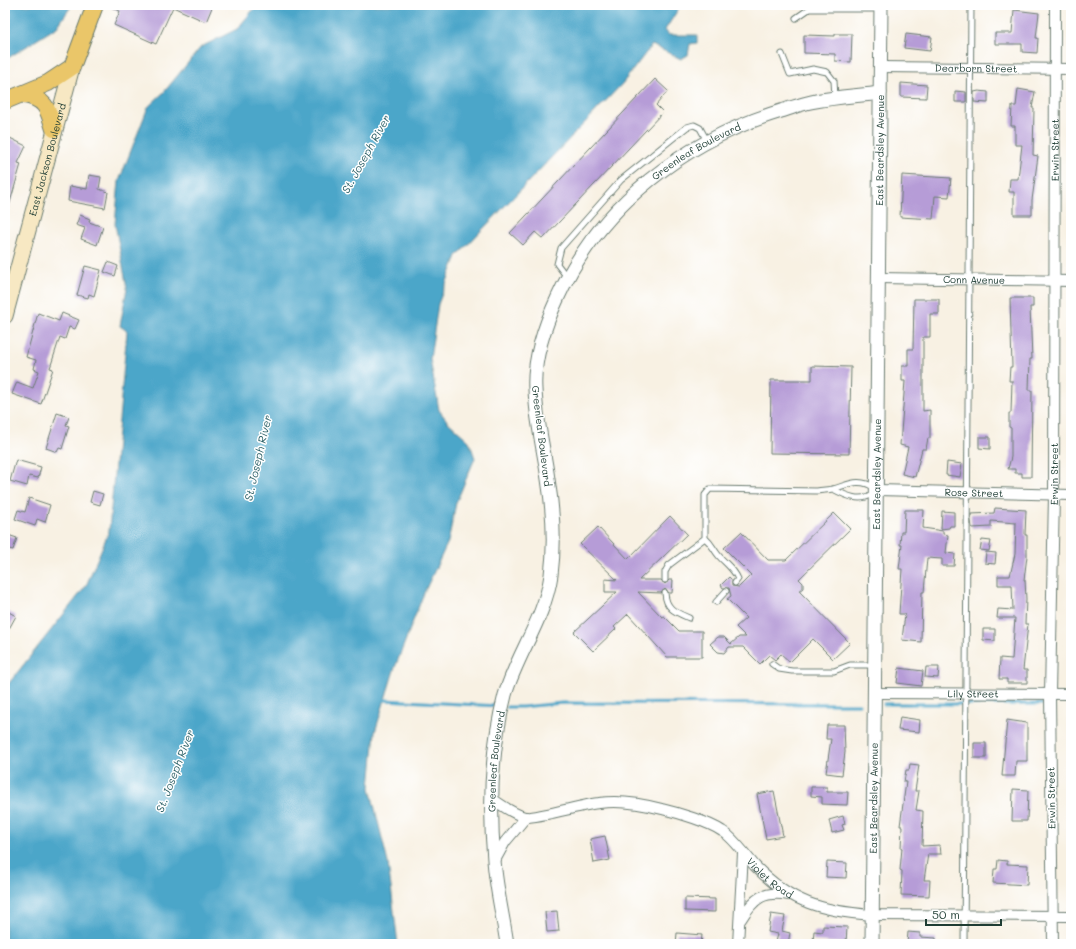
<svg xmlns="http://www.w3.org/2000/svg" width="1076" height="949" viewBox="0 0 1076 949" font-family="Mali,sans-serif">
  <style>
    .water { fill: #4ba6c9; stroke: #35727e }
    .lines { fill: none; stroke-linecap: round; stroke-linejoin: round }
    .stream { stroke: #4ba6c9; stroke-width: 3 }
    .building { fill: #b69cd7 }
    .service-casing { stroke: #6b7c71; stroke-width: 7 }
    .minor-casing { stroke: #6b7c71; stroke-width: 12 }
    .tertiary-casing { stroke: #6b7c71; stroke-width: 15 }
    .secondary-casing { stroke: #6b7c71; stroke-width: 17 }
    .primary-casing { stroke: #6b7c71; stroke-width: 18 }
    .service { stroke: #fff; stroke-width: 5 }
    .minor { stroke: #fff; stroke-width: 10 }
    .tertiary { stroke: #fff; stroke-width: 13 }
    .secondary { stroke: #f7e8c3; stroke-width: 15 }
    .primary { stroke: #eac669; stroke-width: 16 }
    .labels { text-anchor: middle; stroke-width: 3; stroke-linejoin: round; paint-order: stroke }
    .street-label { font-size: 10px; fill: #1f3d34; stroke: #fff }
    .water-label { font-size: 11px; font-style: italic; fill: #2e6268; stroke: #fff }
  </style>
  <rect width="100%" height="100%" fill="#fff"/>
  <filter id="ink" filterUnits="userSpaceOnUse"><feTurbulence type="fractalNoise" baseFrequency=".025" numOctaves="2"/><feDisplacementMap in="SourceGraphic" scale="8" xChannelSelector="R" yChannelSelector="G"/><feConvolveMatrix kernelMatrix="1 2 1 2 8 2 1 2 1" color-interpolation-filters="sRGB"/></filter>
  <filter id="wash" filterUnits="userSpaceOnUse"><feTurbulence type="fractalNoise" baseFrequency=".012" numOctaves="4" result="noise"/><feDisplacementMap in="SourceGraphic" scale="16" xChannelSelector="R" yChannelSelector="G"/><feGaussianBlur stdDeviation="0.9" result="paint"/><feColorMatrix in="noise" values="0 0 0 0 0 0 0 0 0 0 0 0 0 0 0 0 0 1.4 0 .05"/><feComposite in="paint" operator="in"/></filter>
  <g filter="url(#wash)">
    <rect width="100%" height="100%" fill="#f8f1e3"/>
    <path class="water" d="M5 5H72L57 27 5 60Z
      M257 5H681L665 30 669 35H697V43L690 44 688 55 681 59 652 45 622 84 457 256 438 304 430 359 439 410 448 422 469 441 475 458 456 503 448 542 424 593 394 670 375 732 370 788 388 863 398 944H5V688L86 586 109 531 127 331 120 326 127 288 115 224 119 181 148 107 164 92 201 47 237 29Z"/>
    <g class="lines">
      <path class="stream" d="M385 700 499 706
        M884 704H1042
        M1071 704V705
        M507 707H522L562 703 859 704"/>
    </g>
    <g id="blocks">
      <path class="building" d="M106 5H213L206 22 173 7 156 44 114 25 120 11Z
        M1014 10 1039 13 1036 38H1038L1037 53 1022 52V44H995V33H1012Z
        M835 34H852L851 62 835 61V54L804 53V35L835 36Z
        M906 34 932 37 930 51 904 48Z
        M655 79 668 91 656 105 663 112 543 239 535 232 523 245 510 233Z
        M901 83 927 85 926 98 901 97Z
        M1018 89 1035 92 1032 108H1034L1033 155 1038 156 1032 200V215H1014V192H1009L1010 179H1018L1022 145H1015V126H1011L1012 106H1016Z
        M955 91 966 92V102H955Z
        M979 91 988 92V103L974 102V92Z
        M8 137 26 146 18 163 21 164 7 213H5V144Z
        M89 175 101 177 99 189 108 192 105 208 68 201 70 186 87 189Z
        M902 175 951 178 949 197 935 196 933 219 900 217Z
        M80 215 90 219 89 222 103 227 97 245 81 239 85 228 76 225Z
        M108 262 118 266 115 276 104 272Z
        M85 266 101 270 94 296 89 294 88 298 77 295Z
        M1010 298H1033V307H1030L1032 359H1030L1029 390H1032L1031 477H1022V473H1015V469H1008L1011 457V428L1009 427V413H1011L1012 381H1009L1010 367H1012Z
        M914 299H939V314H930V337H923V411L930 410V438H928L926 449H922L915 477 902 474 908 447 900 445 905 381H902V366H908V349H913Z
        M38 313 59 321 62 313 79 320 75 329 69 327 65 339 60 337 50 368 53 369 41 404 12 394 17 382 33 388 39 371 34 369 36 360 26 357Z
        M812 366 851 367 849 454 770 453 771 380H812Z
        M57 413 69 417 66 425 69 426 62 449 59 448 57 452 46 448Z
        M979 437H990V449L979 448Z
        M16 460 41 467 38 478 29 476 27 486 10 481Z
        M947 462 962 464 960 477 946 475Z
        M93 491 103 494 100 505 90 502Z
        M29 498 50 505 45 522 37 519 35 526 15 519 18 510 25 512Z
        M995 508 1026 510 1025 535H1027V556L1024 580H1025L1026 599 1025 624H1028L1023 670H1027V683H1007V679H999L1000 658 1012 659 1015 618H997L998 609 1013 610 1012 585H998V576H1010L1015 554 1016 523 991 521V527L972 528 971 520V514L994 513Z
        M905 510H924L923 528 943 531V534L948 535 946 553 955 554 954 566H942V559L927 558 924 592H922L921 642 902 640 905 614H899L902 569H899L902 545H900L901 532H904Z
        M942 511 954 512V526H950L949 528 941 529Z
        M834 513 850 529 799 579 803 583V588L799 591 850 643 833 659 813 639 790 662 781 654 775 660 769 655 760 664 743 647H729L724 653 718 652 710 644 718 637H724L731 644 739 637H746L736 627 746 618 727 599 731 596 729 588H723L721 585 729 577 732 580V586L739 587 751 575 724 548 741 532 768 560H786Z
        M670 516 687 534 639 580H661L665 584 669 580H673L672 593H669L665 589 661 593 638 592 662 617 664 616 679 631H702V657H667L628 614 614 627 616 629 593 651 574 632 617 592H605V579L617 580 580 544 598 527 628 559Z
        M5 534 17 538 13 550 5 548Z
        M982 540 991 541 989 551 980 550Z
        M986 552 996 553 995 564 985 563Z
        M5 610 16 616 5 636Z
        M983 629H995V641L983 640Z
        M926 667H939L938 678 925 677Z
        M899 668 923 671 921 686 897 683Z
        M900 717 920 720 919 732 898 730Z
        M1007 720 1027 723V761H1016L1015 776H1002Z
        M827 725H844L845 752 842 775 826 773 831 739H826Z
        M974 743H986V758H974Z
        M910 764 919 765 915 791H919L916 810 923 811 922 846 940 845 941 854H928L924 880H930L929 896 901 895 902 871 900 870 902 848H901L902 826H900L906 782H904L906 770H909Z
        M811 787H827V792H848L847 805 822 804V797L811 796Z
        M1013 789 1028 790 1027 821H1012Z
        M774 791 783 836 766 839 757 794Z
        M843 816 845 824 842 825 844 830 832 833 829 820Z
        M605 836 610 860 594 863 590 839Z
        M998 860 1007 861V864L1028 865 1027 885 993 883 994 869H997Z
        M827 862 847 863 846 878 826 877Z
        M685 898 715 899V912L685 911Z
        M557 911 559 931 547 932 545 912Z
        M771 914 785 916 782 931 790 933 788 944 776 942 778 934 768 932Z
        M823 926 847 927 846 943 813 941 814 931 823 932Z
        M908 932 920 933V937L936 938V944H907Z
        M677 933 702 935 701 944H676Z"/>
    </g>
  </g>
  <g filter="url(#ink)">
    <use href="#blocks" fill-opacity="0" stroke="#6b7c71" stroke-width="1"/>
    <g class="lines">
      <g class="service-casing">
        <path id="service" d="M796 18 809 9H880
          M782 54 790 74 813 69 827 72 834 81 835 97
          M567 277 557 264 561 248 621 180 687 127 694 125 700 128 707 141
          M833 489C846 496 861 503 874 493
          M705 538V495L710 489 817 491C822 490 828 490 833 489 848 485 859 477 875 488
          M665 580V572L669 565 705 538C713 545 713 549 719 556 726 564 734 569 738 579L735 583
          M665 593C666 609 675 612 689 618
          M716 602 726 591
          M772 664 779 669 792 671H834L850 665H874
          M964 944 971 5"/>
      </g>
      <g class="minor-casing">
        <g id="minor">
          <path id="s1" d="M880 67 1071 69"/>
          <path id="s2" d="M878 278 1071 281"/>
          <path id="s3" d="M878 490 1071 495"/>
          <path id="s4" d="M875 693 1071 694"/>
          <path id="s5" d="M491 798C501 805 513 814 525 817 533 819 586 804 599 803 619 800 643 804 662 809 679 813 709 822 722 831 732 836 747 857 755 866 791 903 822 911 872 915L1071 916"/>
          <path d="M494 862 505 842 526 817"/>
          <path d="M741 919C754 898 764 890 789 895"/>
          <path d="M738 944 743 853"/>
          <path id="s6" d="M1053 944 1050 694 1054 495 1055 5"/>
        </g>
      </g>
      <g class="tertiary-casing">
        <g id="tertiary">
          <path id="s7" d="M507 944C503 916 496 888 494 860 489 804 491 749 505 695 517 654 545 618 551 575 555 545 553 510 548 479 544 450 536 420 535 389 533 358 545 325 558 297 600 205 685 140 781 111 791 108 801 104 811 102 834 97 857 96 880 93"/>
          <path id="s8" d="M872 944 881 5"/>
        </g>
      </g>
      <g class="secondary-casing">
        <g id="secondary">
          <path id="s9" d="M5 316 72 67"/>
        </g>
      </g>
      <g class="primary-casing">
        <path id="primary" d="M24 95C46 99 48 109 54 129
          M5 101 48 83 72 67 95 5"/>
      </g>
      <use href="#service" class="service"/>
      <use href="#minor" class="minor"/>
      <use href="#tertiary" class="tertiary"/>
      <use href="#secondary" class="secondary"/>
      <use href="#primary" class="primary"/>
    </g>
  </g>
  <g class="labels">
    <g class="street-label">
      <text dy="4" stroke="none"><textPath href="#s1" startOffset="96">Dearborn Street</textPath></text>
      <text dy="4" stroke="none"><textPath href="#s8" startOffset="794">East Beardsley Avenue</textPath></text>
      <text dy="4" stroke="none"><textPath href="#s6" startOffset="794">Erwin Street</textPath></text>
      <text dy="4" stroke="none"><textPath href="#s7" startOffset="868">Greenleaf Boulevard</textPath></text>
      <text dy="4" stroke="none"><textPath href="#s9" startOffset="162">East Jackson Boulevard</textPath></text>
      <text dy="4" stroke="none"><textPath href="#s2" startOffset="96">Conn Avenue</textPath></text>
      <text transform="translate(542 436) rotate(83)" y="4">Greenleaf Boulevard</text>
      <text dy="4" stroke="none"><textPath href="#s8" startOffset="470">East Beardsley Avenue</textPath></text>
      <text dy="4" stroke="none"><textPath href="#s6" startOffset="470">Erwin Street</textPath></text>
      <text dy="4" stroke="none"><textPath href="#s3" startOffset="96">Rose Street</textPath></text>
      <text dy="4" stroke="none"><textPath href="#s4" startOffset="98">Lily Street</textPath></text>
      <text dy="4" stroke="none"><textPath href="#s7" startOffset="184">Greenleaf Boulevard</textPath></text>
      <text dy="4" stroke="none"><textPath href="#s8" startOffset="146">East Beardsley Avenue</textPath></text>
      <text transform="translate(1051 798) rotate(-91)" y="4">Erwin Street</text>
      <text dy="4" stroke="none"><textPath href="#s5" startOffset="310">Violet Road</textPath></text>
    </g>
    <g class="water-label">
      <text transform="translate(366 154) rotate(-61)" y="4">St. Joseph River</text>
      <text transform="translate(258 458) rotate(-77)" y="4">St. Joseph River</text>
      <text transform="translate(175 771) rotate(-69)" y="4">St. Joseph River</text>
    </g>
  </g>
  <rect width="1076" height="949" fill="none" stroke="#fff" stroke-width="20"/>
  <path d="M926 919v6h75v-6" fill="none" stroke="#1f3d34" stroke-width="2"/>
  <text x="932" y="919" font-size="12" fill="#1f3d34" stroke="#ffffff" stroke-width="3" paint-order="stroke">50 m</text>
</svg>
